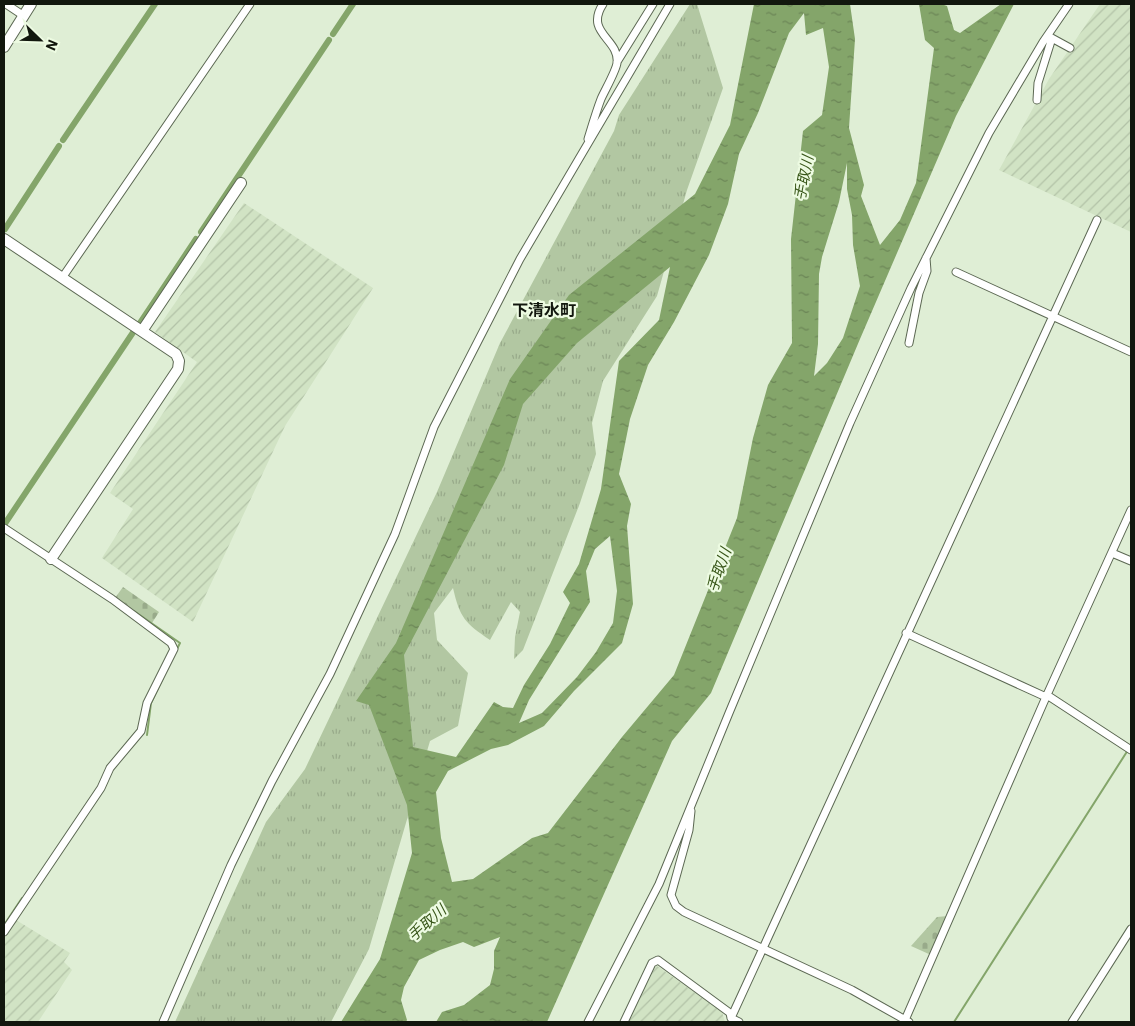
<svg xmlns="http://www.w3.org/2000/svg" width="1135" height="1026" viewBox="0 0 1135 1026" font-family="'IBM Plex Sans','Noto Sans JP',sans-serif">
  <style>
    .industrial { fill: url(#industrial-furrows) }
    .grass { fill: url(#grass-tufts) }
    .cemetery { fill: url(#cemetery-stones) }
    .water { fill: url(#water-ripples); fill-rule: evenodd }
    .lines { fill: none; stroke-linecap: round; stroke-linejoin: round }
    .stream { stroke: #84a56a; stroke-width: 2 }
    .canal { stroke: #84a56a; stroke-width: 6 }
    .street-casing { stroke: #5c6853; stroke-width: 9 }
    .secondary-casing { stroke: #5c6853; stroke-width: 12 }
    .street { stroke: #fff; stroke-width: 7 }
    .secondary { stroke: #fff; stroke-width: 10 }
    .labels { text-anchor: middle; stroke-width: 4.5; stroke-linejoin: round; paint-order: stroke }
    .water-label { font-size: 15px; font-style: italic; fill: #385619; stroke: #edfbe2 }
    .quarter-label { font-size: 16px; font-weight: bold; fill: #12170e; stroke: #edfbe2 }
  </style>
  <defs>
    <pattern id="industrial-furrows" width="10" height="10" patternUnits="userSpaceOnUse" patternTransform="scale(1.25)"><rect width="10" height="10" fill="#d1e3c4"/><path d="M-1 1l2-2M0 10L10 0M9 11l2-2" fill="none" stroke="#b2c2a7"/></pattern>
    <pattern id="grass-tufts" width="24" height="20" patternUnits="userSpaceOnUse" patternTransform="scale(1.25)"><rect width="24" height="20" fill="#b2c7a2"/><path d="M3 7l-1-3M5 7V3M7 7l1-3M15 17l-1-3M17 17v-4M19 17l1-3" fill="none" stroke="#98aa8a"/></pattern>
    <pattern id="cemetery-stones" width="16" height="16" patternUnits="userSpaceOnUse" patternTransform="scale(1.25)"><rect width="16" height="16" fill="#b2c7a2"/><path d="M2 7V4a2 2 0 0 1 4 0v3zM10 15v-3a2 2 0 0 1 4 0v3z" fill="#98aa8a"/></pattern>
    <pattern id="water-ripples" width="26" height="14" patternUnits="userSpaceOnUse" patternTransform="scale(1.25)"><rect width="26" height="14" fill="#84a56a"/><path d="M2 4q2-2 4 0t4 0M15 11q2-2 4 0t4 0" fill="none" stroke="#6b8556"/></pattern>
  </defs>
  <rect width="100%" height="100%" fill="#dfeed5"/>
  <path class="industrial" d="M1100 4H1131V232L999 170 1049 79Z
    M244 203 373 288 285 426 193 622 102 558 133 509 110 493 197 362 155 332Z
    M16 920 70 953 64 962 72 970 38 1022H4V939Z
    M656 965 722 1012 725 1022H628Z"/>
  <path class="grass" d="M690 4H697L723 88 687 190 657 296 603 381 592 423 596 454 580 503 523 650 514 659 515 637 520 612 511 602 490 640C465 623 460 618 453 588L434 613 437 640 468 673 458 726 430 741 369 949 331 1022H175L266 822 305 769 437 492 500 343 614 131 619 115Z"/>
  <path class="cemetery" d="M123 587 159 612 152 623 115 598Z
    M948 916 931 955 911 946 937 917Z"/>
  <path class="water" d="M754 4H850L855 39 849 128 864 185 861 196 880 245 900 220 916 183 934 48 925 40 919 4H941L947 6 954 30 960 33 1001 4H1014L956 116 860 339 711 693 672 741 547 1022H436L442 1012 464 1005 490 985 494 969V951L500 937 474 947 463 942 440 950 419 960 404 987 401 1000 407 1020 406 1022H341L380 959 412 853 407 805 369 705 356 701 396 643 510 379 569 295 695 194 730 125ZM804 13 806 35 823 28 829 67 822 115 803 131 791 239 792 343 768 385 753 438 737 518 674 675 622 737 548 833 532 838 473 879 452 882 441 838 436 792 448 771 491 749 508 745 544 726 574 691 622 643 633 604 627 526 631 504 619 474 630 419 648 365 674 322 709 255 728 204 739 154 758 113 789 33ZM847 163V189L852 215 853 245 860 286 843 338 827 363 814 376 818 344 819 274 822 257 839 202ZM670 267 659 320 619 361 601 489 579 564 563 592 570 603 550 644 524 685 513 708 503 707 494 702 456 757 413 747 404 655 504 465 523 404 577 343ZM610 536 617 591 613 623 596 652 577 677 542 713 519 723 529 700 590 602 586 571 595 549Z"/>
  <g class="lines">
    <path class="stream" d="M134 611 180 643 177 649
      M147 735 151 703 163 678
      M4 925 22 898
      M954 1022 1128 750"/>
    <path class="canal" d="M333 34 353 4
      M63 140 155 4
      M5 229 59 146
      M201 232 329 40
      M140 323 196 239
      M4 525 134 331"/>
    <g class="street-casing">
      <path id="street" d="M6 4 24 16
        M1048 36 1070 48
        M617 62 653 4
        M1037 100 1038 83 1052 38
        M588 139C592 126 596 112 601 99 605 90 616 71 617 63 620 39 584 33 603 4
        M956 272 1131 352
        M62 278 250 4
        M909 343 919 293 927 271 926 258
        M4 528 112 599 171 643 174 649 147 703 141 731 110 768 101 788 4 932
        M1112 553 1131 561
        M906 633 1046 697H1050L1131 750
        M691 811 689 830 671 895 676 906 684 912 852 990 909 1022
        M731 1018 1097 220
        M905 1020 1046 697 1131 510
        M163 1022 231 865 272 781 330 674 395 534 434 427 520 259 670 4
        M588 1022 659 884 729 713 850 423 911 288 989 133 1043 42 1069 4
        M624 1022 652 963 658 960 730 1013 731 1018 739 1022
        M1072 1022 1131 929"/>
    </g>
    <g class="secondary-casing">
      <path id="secondary" d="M4 47 31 4
        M4 239 176 354 179 361 178 369 51 559
        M142 331 241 183"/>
    </g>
    <use href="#street" class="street"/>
    <use href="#secondary" class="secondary"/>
  </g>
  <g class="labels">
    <g class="water-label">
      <text transform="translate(804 178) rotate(-79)" y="5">手取川</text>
      <text transform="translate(719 570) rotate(-71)" y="5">手取川</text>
      <text transform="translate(427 923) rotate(-42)" y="5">手取川</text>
    </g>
    <g class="quarter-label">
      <text x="544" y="316">下清水町</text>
    </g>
  </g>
  <rect width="1135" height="1026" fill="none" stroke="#12170e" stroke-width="10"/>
  <g transform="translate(40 40) rotate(113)" stroke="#edfbe2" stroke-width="4" paint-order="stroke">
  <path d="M0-4L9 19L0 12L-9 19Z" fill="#12170e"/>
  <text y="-8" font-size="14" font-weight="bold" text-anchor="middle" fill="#12170e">N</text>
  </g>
</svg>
